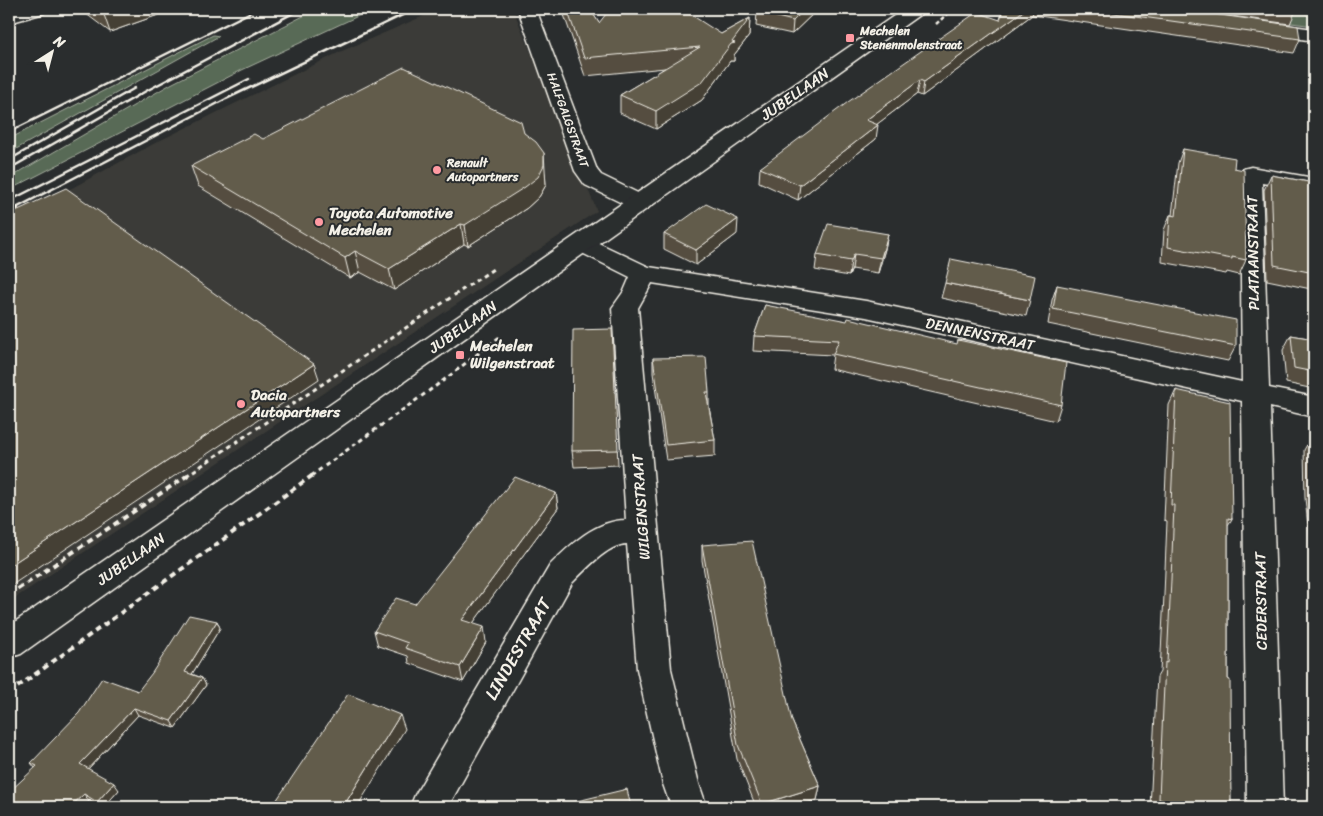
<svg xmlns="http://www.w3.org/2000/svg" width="1323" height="816" viewBox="0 0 1323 816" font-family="Sriracha,sans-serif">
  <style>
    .built { fill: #3b3b37 }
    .green { fill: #586b56; stroke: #a6ae9f }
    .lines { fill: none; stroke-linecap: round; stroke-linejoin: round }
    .minor-casing { stroke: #f4f1e8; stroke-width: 3 }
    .major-casing { stroke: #f4f1e8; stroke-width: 3 }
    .path-far2 { stroke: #f4f1e8; stroke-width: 2.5; stroke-dasharray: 4 2.5; stroke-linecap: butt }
    .path-far1 { stroke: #f4f1e8; stroke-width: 3; stroke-dasharray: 4.5 4; stroke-linecap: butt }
    .path { stroke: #f4f1e8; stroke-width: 4; stroke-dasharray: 6 4.5; stroke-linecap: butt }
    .minor { fill: #2a2d2e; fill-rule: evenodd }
    .major { fill: #2a2d2e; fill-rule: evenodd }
    .rail-far1 { stroke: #f4f1e8; stroke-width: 2.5 }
    .rail { stroke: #f4f1e8; stroke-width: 4 }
    .wall { fill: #544e40; stroke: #f4f1e8 }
    .shaded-wall { fill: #454034; stroke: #f4f1e8 }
    .building { fill: #625b4b; stroke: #f4f1e8 }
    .poi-dot { fill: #ff9aa2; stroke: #2a2d2e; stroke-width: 2 }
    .labels { text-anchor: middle; stroke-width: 4; stroke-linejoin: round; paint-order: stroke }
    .far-poi-label { font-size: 12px; font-weight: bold; fill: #f4f1e8; stroke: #2a2d2e; text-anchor: start }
    .far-street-label { font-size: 12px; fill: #f4f1e8; stroke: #2a2d2e }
    .street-label { font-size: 15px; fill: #f4f1e8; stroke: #2a2d2e }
    .poi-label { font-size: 15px; font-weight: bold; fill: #f4f1e8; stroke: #2a2d2e; text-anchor: start }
    .near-street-label { font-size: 18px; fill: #f4f1e8; stroke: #2a2d2e }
  </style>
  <rect width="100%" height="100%" fill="#2a2d2e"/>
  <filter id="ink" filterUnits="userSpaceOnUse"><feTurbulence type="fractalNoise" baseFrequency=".02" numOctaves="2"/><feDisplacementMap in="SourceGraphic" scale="10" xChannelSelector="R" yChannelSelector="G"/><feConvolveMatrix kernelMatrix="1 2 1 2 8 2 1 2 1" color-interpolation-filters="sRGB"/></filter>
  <g filter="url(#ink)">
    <path class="built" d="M440 9H513L597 211 9 602V222L157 142 342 51Z"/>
    <path class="green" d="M317 9H373L242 70 9 190V178L171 84Z
      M1277 9H1314V26L1277 21Z
      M213 35 219 36 9 153V139Z"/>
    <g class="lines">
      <g class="minor-casing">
        <path id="minor" d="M518 9H536L597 170 601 175 648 198 651 203 648 208 640 210 632 208 585 185 575 171Z
          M1262 22 1314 29V41L1255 32 1253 28 1255 24Z
          M1251 167 1314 178V192L1262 183 1269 388 1314 397V417L1270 407 1283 807H1247L1242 401 866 317 652 283 638 308 671 669 699 784 707 807H671L663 784 637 669 627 544C608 544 585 570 572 583L448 807H410L415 795 550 565C570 545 596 520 626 520L612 308 624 291 630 277 574 249 570 244 574 239 582 237 590 239 649 267 866 301 1242 382 1240 174 1243 169Z"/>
      </g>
      <g class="major-casing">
        <path id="major" d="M20 9H47L44 13 9 23V12Z
          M904 9H925L922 13 21 654 9 658V626Z"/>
      </g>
      <path class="path-far2" d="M936 24 953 9"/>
      <path class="path-far1" d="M186 476 493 269
        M311 476 444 380 502 335"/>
      <path class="path" d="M9 595 188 475
        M9 693 313 475"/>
      <use href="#minor" class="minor"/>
      <use href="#major" class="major"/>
      <path class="rail-far1" d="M9 132 257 9
        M9 160 135 88
        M9 169 146 91 301 9
        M9 201 249 79
        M14 209 226 99 415 9"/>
      <path class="rail" d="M9 212 17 208"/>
    </g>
    <path class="wall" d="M80 9H175L110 32 81 10Z
      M562 9H590L599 23 721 34 750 18 749 36 734 55V61H730L702 100 656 129 620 113V95L665 68 585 76Z
      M818 9 792 34 756 26 757 12Z
      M1003 9H1178L1300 39 1294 53 1032 15 922 96 917 94 877 124 876 139 798 200 759 182 760 168 1000 20Z
      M1179 9H1296V10L1290 24Z
      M524 133 545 173 546 185 539 197 527 208 468 246 464 244 394 290 360 272 350 278 198 186 191 166Z
      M1183 149 1234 168 1246 260 1239 275 1227 272 1226 274 1162 262 1164 230 1170 215H1172L1178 163Z
      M1271 175 1314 183V283L1311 289 1267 280 1264 190Z
      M664 234H737L696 265 664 249Z
      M888 234 885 249 878 273 852 269 849 276 815 270 817 255Z
      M945 283 1030 300 1026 316 941 298Z
      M1057 285 1236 346 1228 361 1048 324 1052 300Z
      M765 305 1061 405 1056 421 831 369 833 355 753 351 754 336Z
      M612 329 618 465 574 467 572 451Z
      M1291 335 1314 339V389L1286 383 1283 350Z
      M653 358 709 392V407L715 440V456L666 460 653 373Z
      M1176 390 1232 519 1228 525V679L1231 807H1150L1157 677 1160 672 1164 595 1167 521 1164 520 1169 405Z
      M1313 434 1314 435V616L1309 526H1308L1305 498 1304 450Z
      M556 493 558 508 473 623 486 642 463 682 409 663 408 656 378 646 374 631 415 604Z
      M702 545 792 721 820 786 817 800 792 807H756L737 759 702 560Z
      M217 621 220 628 192 674 202 678 206 685 175 728 138 715 88 769 119 790 104 807H100L35 768 31 763 138 691Z
      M1314 661V682L1313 663Z"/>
    <path class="shaded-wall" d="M102 9H175L110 32Z
      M805 9H818L792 34 793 21Z
      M1026 9H1034L1032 15 922 96 924 82Z
      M750 18 749 36 734 55V61H730L702 100 656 129V111Z
      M920 80 917 94 864 134 866 120Z
      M878 125 876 139 798 200 800 185Z
      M544 153 546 185 539 197 527 208 468 246 465 225Z
      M738 219 737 234 696 265V250Z
      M461 224 464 244 394 290 389 269Z
      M888 234 885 249 878 273 881 258Z
      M355 251 360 272 350 278 345 258Z
      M854 254 852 269 849 276 851 261Z
      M314 364 319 379 9 587V566Z
      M556 493 558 508 465 634 462 620Z
      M217 621 220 628 189 679 185 672Z
      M484 627 486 642 463 682 460 667Z
      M202 678 206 685 175 728 171 721Z
      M134 708 138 715 85 772 80 764Z
      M400 715 405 729 357 807H343Z
      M114 783 119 790 104 807H101L97 802Z
      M820 786 817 800 792 807H762V804Z
      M84 794 89 801 82 807H70Z"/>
    <path class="building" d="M567 9H590L599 23 610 9H682L721 34 750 18 732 42 735 43 731 44 702 82 656 111 620 95 700 47 584 58Z
      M760 9H805L793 21 757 12Z
      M1003 9H1026L924 82 920 80 866 120 878 125 800 185 760 168 848 102 977 12 1000 20Z
      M1085 9H1178L1298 26 1300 39Z
      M1284 9H1296V10Z
      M404 67 521 122 524 133 536 142 544 153V165L538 177 525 187 465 225 461 224 389 269 355 251 345 258 191 166 254 134 263 139Z
      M1183 149 1235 158 1234 168 1244 170 1246 260 1232 257V259L1168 247 1170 215 1176 216Z
      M1271 175 1314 183V273L1274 265Z
      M66 188 314 364 9 566V214Z
      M706 204 738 219 696 250 664 234Z
      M828 224 888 234 881 258 854 254 851 261 817 255Z
      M951 259 1035 276 1030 300 945 283Z
      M1057 285 1236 320V346L1053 309Z
      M765 305 847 321 848 318 957 344 958 340 1066 363 1061 405 833 354 839 340 754 336Z
      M612 329 618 450 572 451 573 330Z
      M1291 335 1314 339V372L1294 368Z
      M706 357 709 392H706L715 440 666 445 653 358Z
      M1176 390 1230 402 1232 519 1228 518V679L1230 680 1231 807H1163L1164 801 1159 799 1165 662 1167 663 1171 580 1174 505H1171Z
      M1313 434 1314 435V480Z
      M515 477 556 493 462 620 484 627 460 667 405 648 408 643 374 631 396 598 415 604Z
      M752 541 792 721 820 786 762 804 738 745 702 545Z
      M189 615 217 621 185 672 202 678 171 721 134 708 80 764 114 783 97 802 84 794 70 807H9V792L37 766 31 763 79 713 102 678 138 691 152 673Z
      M348 694 400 715 343 807H272Z
      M627 789 631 807H565V804Z"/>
  </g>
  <g class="poi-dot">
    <rect x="845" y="33" width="10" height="10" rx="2.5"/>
    <circle cx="437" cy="170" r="5"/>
    <circle cx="319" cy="222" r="5"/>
    <rect x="455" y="350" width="10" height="10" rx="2.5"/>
    <circle cx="241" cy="404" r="5"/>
  </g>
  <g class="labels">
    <g class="far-poi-label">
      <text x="860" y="35">Mechelen<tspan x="860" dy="14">Stenenmolenstraat</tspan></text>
      <text x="447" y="167">Renault<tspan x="447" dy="14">Autopartners</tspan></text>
    </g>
    <g class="far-street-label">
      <text transform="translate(568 120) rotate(70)" y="4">HALFGALGSTRAAT</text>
    </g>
    <g class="street-label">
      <text transform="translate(795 94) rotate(-35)" y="5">JUBELLAAN</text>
      <text transform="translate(1253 253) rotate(-91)" y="5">PLATAANSTRAAT</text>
      <text transform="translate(463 327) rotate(-35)" y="5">JUBELLAAN</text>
      <text transform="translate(980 334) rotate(12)" y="5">DENNENSTRAAT</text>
      <text transform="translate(641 507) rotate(-94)" y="5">WILGENSTRAAT</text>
      <text transform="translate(131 559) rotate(-35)" y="5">JUBELLAAN</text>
      <text transform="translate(1261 601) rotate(-91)" y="5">CEDERSTRAAT</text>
    </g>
    <g class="poi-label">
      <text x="329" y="218">Toyota Automotive<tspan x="329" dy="17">Mechelen</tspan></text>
      <text x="470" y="351">Mechelen<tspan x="470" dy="17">Wilgenstraat</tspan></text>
      <text x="251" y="400">Dacia<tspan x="251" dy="17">Autopartners</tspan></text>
    </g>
    <g class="near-street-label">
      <text transform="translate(518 649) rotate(-60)" y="6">LINDESTRAAT</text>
    </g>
  </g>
  <rect width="1323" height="816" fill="none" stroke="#2a2d2e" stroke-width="30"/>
  <rect x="15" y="15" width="1293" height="786" fill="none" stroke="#f4f1e8" stroke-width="2" filter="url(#ink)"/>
  <g transform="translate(52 52) rotate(36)" stroke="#2a2d2e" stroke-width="4" paint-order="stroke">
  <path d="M0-4L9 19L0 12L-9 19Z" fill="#f4f1e8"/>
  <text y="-8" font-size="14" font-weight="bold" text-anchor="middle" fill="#f4f1e8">N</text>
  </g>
</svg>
